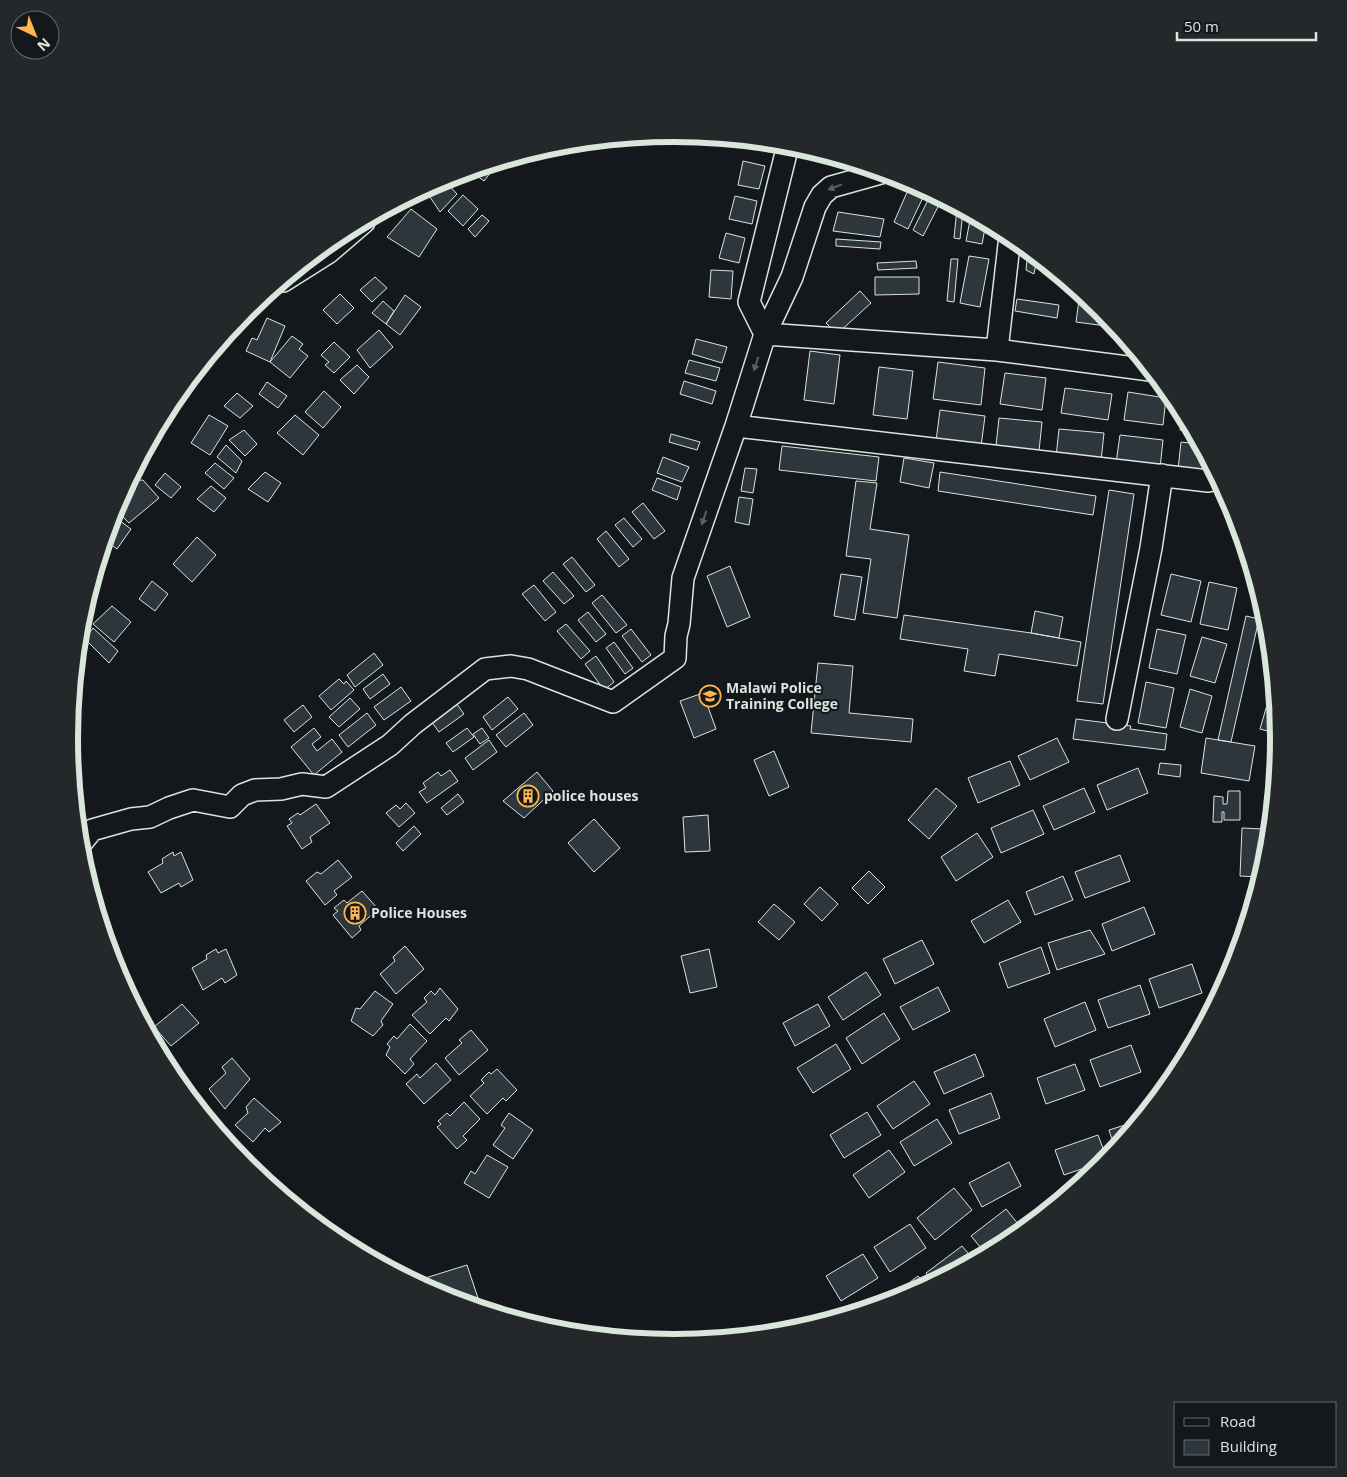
<svg xmlns="http://www.w3.org/2000/svg" width="1347" height="1477" viewBox="0 0 1347 1477" font-family="'Open Sans',sans-serif">
  <style>
    .building { fill: #2c363c; stroke: #d8e6dc }
    .lines { fill: none; stroke-linecap: round; stroke-linejoin: round }
    .minor-casing { stroke: #d8e6dc; stroke-width: 24 }
    .minor { stroke: #14181c; stroke-width: 21 }
    .oneway { fill: #59605f }
    .labels { text-anchor: middle; stroke-width: 4; stroke-linejoin: round; paint-order: stroke }
    .poi-label { font-size: 14px; font-weight: bold; fill: #d8e6dc; stroke: #14181c; text-anchor: start }
    .rim { fill: none; stroke: #d8e6dc; stroke-width: 6 }
  </style>
  <rect width="100%" height="100%" fill="#14181c"/>
  <path class="building" d="M750 141 770 143 769 152 749 147Z
    M743 161 765 166 759 189 738 185Z
    M490 165 494 168 484 181 470 171Z
    M446 182 457 194 440 212 428 194Z
    M911 183 926 191 908 229 894 222Z
    M931 194 942 199 923 236 913 230Z
    M463 195 478 209 463 226 448 211Z
    M735 196 757 201 752 224 729 219Z
    M957 208 963 211 960 239 954 238Z
    M411 209 437 229 419 257 387 237Z
    M838 212 884 219 880 237 833 231Z
    M482 215 489 221 475 237 468 229Z
    M971 215 986 223 982 244 966 241Z
    M726 233 745 238 739 263 719 258Z
    M836 239 881 242 880 249 836 246Z
    M1028 251 1037 258 1034 274 1026 270Z
    M969 256 989 259 980 307 960 303Z
    M951 259H958L954 302 947 301Z
    M916 261 917 268 878 270 877 263Z
    M711 270 733 271 731 299 709 297Z
    M375 277 387 288 372 302 360 290Z
    M875 277H919V294L875 295Z
    M860 291 871 303 837 334 826 323Z
    M1080 293 1101 311 1114 327 1076 322Z
    M340 294 354 308 337 324 323 310Z
    M405 295 421 307 400 335 386 324Z
    M1017 299 1059 305 1057 318 1015 311Z
    M383 301 394 311 386 324 372 313Z
    M267 318 285 326 270 362 246 351 252 338 257 340Z
    M379 330 393 347 370 368 357 350Z
    M292 336 303 344 299 349 308 356 290 378 270 362Z
    M696 339 727 347 722 363 692 354Z
    M334 342 350 357 334 373 325 365 329 362 321 355Z
    M810 351 840 355 834 404 804 400Z
    M689 360 720 368 716 381 685 373Z
    M938 362 985 368 981 405 933 399Z
    M357 365 369 377 354 394 340 380Z
    M879 367 913 371 907 419 873 415Z
    M1005 373 1046 378 1042 410 1000 404Z
    M684 381 716 391 712 404 680 394Z
    M267 382 287 396 278 408 259 394Z
    M1065 388 1112 394 1108 420 1061 413Z
    M324 391 341 407 323 428 305 412Z
    M1128 392 1166 398 1163 425 1124 420Z
    M237 393 253 406 240 418 224 406Z
    M940 410 985 416 981 447 936 441Z
    M1183 414 1192 432 1180 430Z
    M209 415 228 426 210 455 191 443Z
    M295 415 319 435 303 455 277 433Z
    M999 418 1042 422 1039 451 996 446Z
    M1059 429 1104 433 1101 461 1056 457Z
    M244 430 257 444 245 456 229 440Z
    M671 434 700 442 697 450 669 442Z
    M1120 435 1163 440 1160 468 1116 463Z
    M1181 442 1199 444 1214 474 1178 470Z
    M226 445 242 461 236 473 217 457Z
    M782 446 879 457 876 481 779 470Z
    M663 457 689 467 682 482 657 473Z
    M904 458 934 463 929 488 900 482Z
    M215 463 234 478 224 489 205 473Z
    M745 468 757 469 753 493 741 491Z
    M265 472 281 483 268 502 248 489Z
    M940 472 1096 496 1093 515 938 491Z
    M165 473 181 487 171 498 155 485Z
    M657 478 681 487 677 500 652 490Z
    M143 480 159 498 129 523 114 508 115 507 129 481Z
    M856 481 877 483 870 529 909 535 897 618 863 613 871 559 846 556Z
    M211 486 226 498 214 512 197 499Z
    M1109 490 1134 494 1103 704 1077 701Z
    M739 497 753 499 749 525 735 522Z
    M1230 502 1232 507 1234 514 1228 513Z
    M643 503 665 531 654 539 632 512Z
    M112 515 131 529 117 549 105 540Z
    M624 518 642 539 633 547 615 525Z
    M606 531 629 559 619 567 597 539Z
    M197 537 216 555 192 582 173 564Z
    M572 557 595 585 586 592 563 564Z
    M99 559 106 564 92 582Z
    M730 566 750 617 727 627 707 576Z
    M553 572 574 596 564 604 543 581Z
    M841 574 862 577 855 620 834 616Z
    M1171 574 1201 581 1191 622 1161 615Z
    M152 581 168 594 155 611 139 599Z
    M1209 582 1237 588 1228 630 1200 624Z
    M534 585 556 612 545 621 522 594Z
    M602 595 627 625 616 633 592 603Z
    M112 606 131 622 114 642 93 624Z
    M1035 611 1063 617 1059 638 1031 633Z
    M588 612 606 634 596 642 578 620Z
    M904 615 1031 633 1081 642 1077 666 999 654 995 676 964 671 968 649 900 639Z
    M1246 616 1259 619 1231 742 1218 740Z
    M566 624 590 651 581 659 557 631Z
    M93 628 118 651 109 663 85 639Z
    M631 629 651 655 642 662 622 636Z
    M1157 629 1186 635 1177 674 1149 668Z
    M1202 637 1227 644 1215 683 1190 676Z
    M614 642 633 668 625 674 606 648Z
    M374 653 383 665 355 687 347 675Z
    M596 656 614 682 604 690 585 664Z
    M818 663 853 666 849 713 913 719 911 742 811 733Z
    M383 674 390 684 370 699 363 689Z
    M339 679 344 684 346 681 354 690 331 710 319 696Z
    M1146 682 1174 688 1166 728 1138 723Z
    M1273 684 1278 734 1260 729Z
    M401 687 411 701 384 720 374 707Z
    M1190 689 1212 696 1202 733 1180 727Z
    M703 693 716 729 694 738 680 701Z
    M508 697 518 709 492 730 483 717Z
    M350 698 360 709 339 727 329 717Z
    M456 703 464 714 439 732 431 721Z
    M303 705 312 717 294 732 284 720Z
    M367 713 376 725 348 747 339 735Z
    M524 713 533 725 506 747 496 735Z
    M1076 719 1131 726 1130 729 1167 734 1165 750 1073 739Z
    M314 728 321 737 312 744 317 751 332 739 342 752 314 775 291 747Z
    M467 728 474 737 453 752 446 743Z
    M482 728 489 738 480 744 473 734Z
    M1057 738 1069 762 1030 780 1018 756Z
    M1206 738 1255 746 1249 781 1201 773Z
    M489 740 497 752 473 770 465 758Z
    M69 745 79 750 71 765Z
    M774 751 789 787 769 796 754 760Z
    M1010 761 1020 785 978 803 968 778Z
    M1160 763 1181 765 1180 777 1158 774Z
    M1138 768 1148 793 1107 810 1097 785Z
    M450 770 458 781 427 803 419 792 426 788 423 783 438 772 441 776Z
    M537 772 553 791 524 818 503 801Z
    M936 788 957 806 929 839 908 820Z
    M1084 788 1095 812 1054 830 1043 806Z
    M1228 791H1240V820H1224V812H1222V822H1213L1214 796 1223 797V804H1227Z
    M458 794 464 802 447 815 441 808Z
    M406 803 415 813 399 827 386 813 396 805 400 809Z
    M316 804 330 823 310 837 312 842 302 849 287 826 292 823 289 819 298 813 300 815Z
    M1033 810 1044 834 1001 853 991 828Z
    M708 815 710 851 685 852 683 817Z
    M594 819 620 848 594 872 568 843Z
    M414 826 421 834 403 851 396 843Z
    M1242 828 1263 829 1260 877 1240 876Z
    M977 833 993 857 956 881 941 857Z
    M173 852 174 856 181 852 193 880 181 887 179 883 161 893 148 872 163 863 162 859Z
    M1120 855 1130 881 1085 898 1075 872Z
    M338 860 352 877 334 891 337 895 325 905 306 881 317 872 321 874Z
    M869 871 885 887 868 904 852 888Z
    M1063 876 1073 900 1035 915 1026 892Z
    M820 887 838 904 822 921 804 904Z
    M362 891 378 909 359 926 361 930 352 938 333 915 338 911 334 908 344 900 347 903Z
    M1008 900 1021 922 984 943 971 921Z
    M774 904 795 922 779 940 758 922Z
    M1144 907 1155 934 1112 951 1102 924Z
    M1090 930 1105 954 1057 970 1048 943Z
    M922 940 934 964 895 984 883 959Z
    M405 946 424 969 396 994 380 974 395 961 393 957Z
    M1041 947 1050 973 1008 988 999 963Z
    M216 949 218 953 226 949 237 975 225 983 222 978 203 990 192 968 207 959 206 955Z
    M709 949 717 987 690 993 681 956Z
    M1192 964 1202 993 1159 1008 1149 979Z
    M866 972 881 995 843 1020 828 997Z
    M1140 985 1150 1014 1108 1028 1098 1000Z
    M938 987 950 1011 913 1030 900 1007Z
    M440 988 458 1009 449 1021 446 1018 430 1034 412 1015 427 1002 424 998 431 991 435 995Z
    M375 991 393 1004 381 1021 383 1025 373 1036 351 1021 356 1008 360 1009Z
    M1085 1002 1096 1030 1055 1047 1044 1019Z
    M182 1004 199 1023 171 1046 154 1027Z
    M818 1004 830 1026 795 1046 783 1023Z
    M884 1013 900 1039 862 1064 846 1038Z
    M410 1024 427 1041 410 1059 414 1064 405 1074 386 1055 390 1047 387 1044 394 1036 397 1039Z
    M471 1030 488 1050 459 1075 445 1058 462 1043 459 1040Z
    M836 1044 851 1069 813 1093 797 1068Z
    M1131 1045 1141 1072 1100 1087 1090 1060Z
    M975 1054 984 1076 944 1094 934 1072Z
    M232 1058 250 1079 225 1109 209 1089 226 1073 222 1067Z
    M436 1063 451 1080 424 1104 406 1084 417 1074 420 1078Z
    M1075 1064 1085 1090 1046 1104 1037 1078Z
    M497 1069 517 1090 506 1101 503 1098 487 1114 470 1096 484 1083 481 1080 489 1072 491 1074Z
    M914 1081 930 1104 893 1129 877 1106Z
    M991 1093 1000 1118 959 1134 949 1110Z
    M254 1098 281 1122 269 1132 265 1128 253 1142 235 1125 248 1113 246 1107Z
    M464 1102 480 1119 463 1136 467 1140 457 1149 437 1127 441 1124 438 1121 447 1113 450 1116Z
    M867 1112 881 1135 844 1158 830 1135Z
    M509 1113 533 1130 513 1159 493 1145 505 1128 501 1125Z
    M937 1119 952 1143 914 1166 900 1142Z
    M1138 1121 1115 1149 1109 1130Z
    M1098 1135 1107 1159 1105 1161 1064 1175 1055 1150Z
    M889 1150 905 1172 869 1198 853 1175Z
    M487 1155 508 1167 489 1198 464 1183 471 1171 475 1174Z
    M1009 1162 1021 1186 982 1207 969 1183Z
    M954 1188 972 1210 935 1240 917 1218Z
    M1006 1209 1023 1230 1009 1241 986 1254 971 1236Z
    M910 1224 926 1248 890 1272 874 1247Z
    M962 1246 974 1260 933 1282 926 1273Z
    M863 1254 878 1278 841 1301 826 1276Z
    M467 1265 478 1298 462 1303 442 1297 421 1286 419 1280Z
    M918 1276 926 1286 905 1297 882 1304Z"/>
  <g class="lines">
    <g class="minor-casing">
      <path id="minor" d="M788 145 749 302 765 334 997 350 1150 370
        M283 281 329 252 364 222
        M997 350 1010 236
        M736 426 1208 481 1217 479
        M1117 719 1151 548 1162 475
        M79 846 92 830 131 819 150 817 169 808 193 800 230 807 242 795 255 790 281 789 302 784 326 787 390 745 413 724 485 669 511 666 528 669 613 702 675 658 676 636 679 624 683 578 736 426 765 334 792 277 815 207 822 195 831 187 881 173"/>
    </g>
    <use href="#minor" class="minor"/>
  </g>
  <defs><path id="oneway-solid" d="M-6-.8H1V-3.2L6.5 0L1 3.2V.8H-6Z" transform="scale(1.25)"/></defs>
  <g class="oneway">
    <use href="#oneway-solid" transform="translate(835 187) rotate(159)"/>
    <use href="#oneway-solid" transform="translate(756 364) rotate(108)"/>
    <use href="#oneway-solid" transform="translate(704 518) rotate(109)"/>
  </g>
  <defs>
    <g id="university-ring" transform="scale(1.125)"><circle r="9.5" fill="#14181c" stroke="#ffb74d" stroke-width="1.5"/><path d="M0-5L7-2L0 1L-7-2ZM-4 1L0 2.5L4 1V4Q0 6-4 4Z" fill="#ffb74d"/></g>
    <g id="building-ring" transform="scale(1.125)"><circle r="9.5" fill="#14181c" stroke="#ffb74d" stroke-width="1.5"/><path d="M-4-6H4V6H1V3H-1V6H-4ZM-2.5-4.3h1.7v1.8h-1.7ZM.8-4.3h1.7v1.8H.8ZM-2.5-1h1.7V.8h-1.7ZM.8-1h1.7V.8H.8Z" fill="#ffb74d"/></g>
  </defs>
  <g fill-rule="evenodd">
    <use href="#university-ring" x="710" y="696"/>
    <use href="#building-ring" x="528" y="796"/>
    <use href="#building-ring" x="355" y="913"/>
  </g>
  <g class="labels">
    <g class="poi-label">
      <text x="726" y="693">Malawi Police<tspan x="726" dy="16">Training College</tspan></text>
      <text x="544" y="801">police houses</text>
      <text x="371" y="918">Police Houses</text>
    </g>
  </g>
  <path d="M0 0H1347V1477H0ZM78 738a596 596 0 1 1 1192 0a596 596 0 1 1-1192 0Z" fill="#24282b" fill-rule="evenodd"/>
  <path class="rim" d="M78 738a596 596 0 1 1 1192 0a596 596 0 1 1-1192 0Z"/>
  <rect x="1174" y="1402" width="162" height="65" fill="#14181c" stroke="#626a69"/>
  <rect x="1184" y="1418" width="25" height="8" fill="#14181c" stroke="#626a69"/>
  <text x="1220" y="1427" font-size="15" fill="#d8e6dc">Road</text>
  <rect x="1184" y="1440" width="25" height="15" fill="#2c363c" stroke="#626a69"/>
  <text x="1220" y="1452" font-size="15" fill="#d8e6dc">Building</text>
  <g transform="translate(35 35) rotate(137)"><circle r="24" fill="#14181c" stroke="#626a69"/>
  <path d="M0-4L9 19L0 12L-9 19Z" fill="#ffb74d"/>
  <text y="-8" font-size="14" font-weight="bold" text-anchor="middle" fill="#d8e6dc">N</text>
  </g>
  <path d="M1177 32v8h139v-8" fill="none" stroke="#d8e6dc" stroke-width="2.5"/>
  <text x="1184" y="32" font-size="15" fill="#d8e6dc" stroke="#14181c" stroke-width="4" paint-order="stroke">50 m</text>
</svg>
